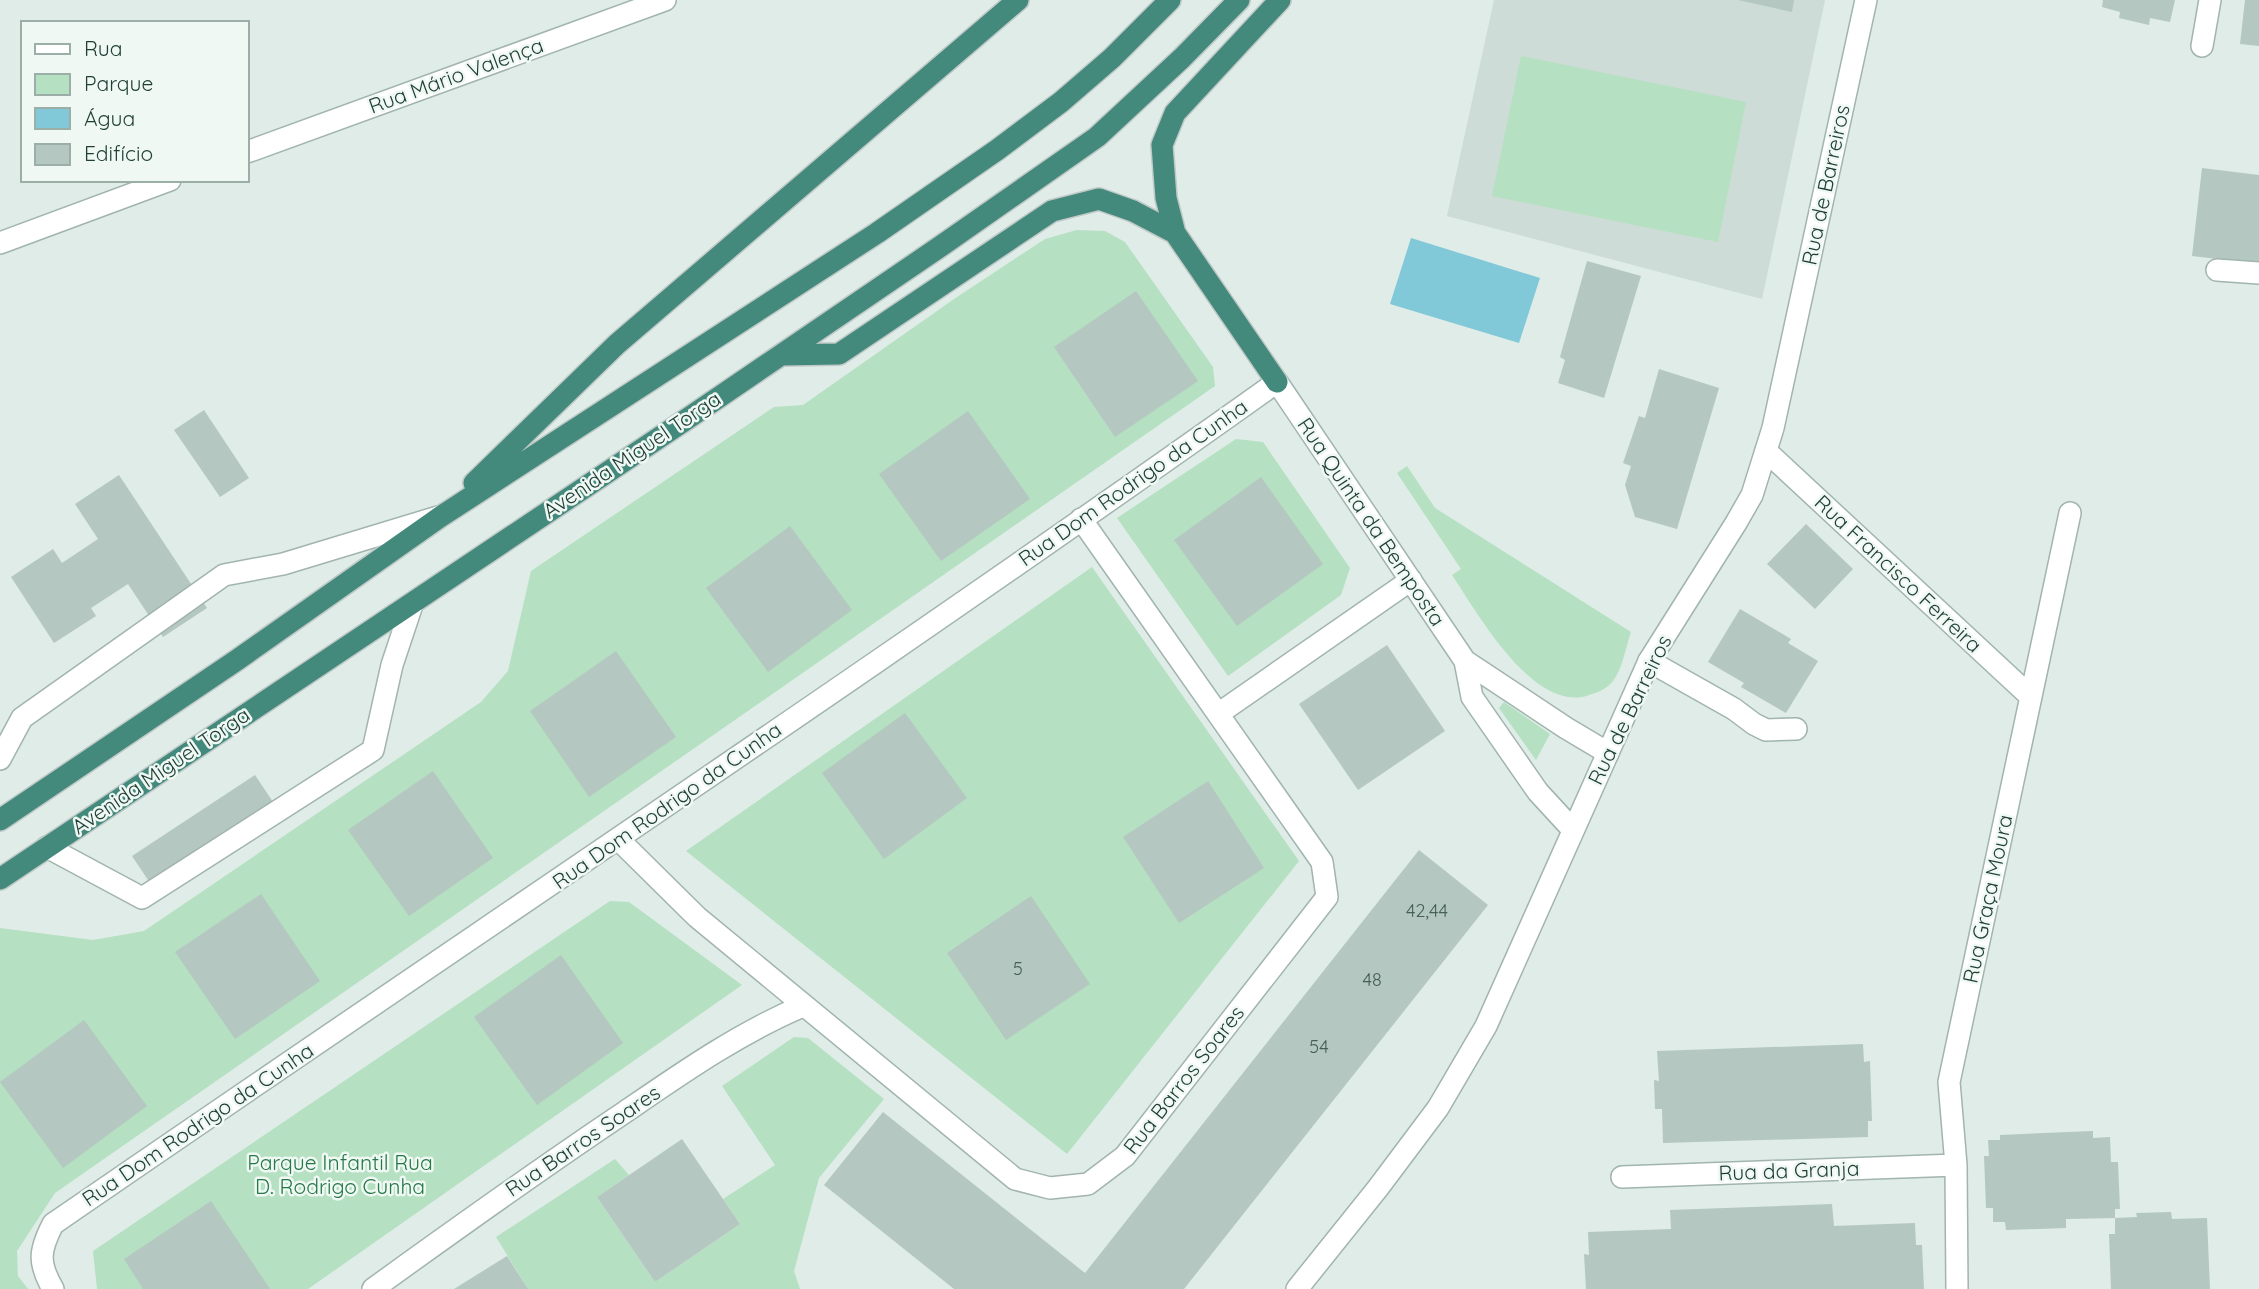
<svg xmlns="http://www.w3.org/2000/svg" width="2259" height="1289" viewBox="0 0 2259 1289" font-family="Quicksand,sans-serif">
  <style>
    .built { fill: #cddcd6 }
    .green { fill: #b5e0c2 }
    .water { fill: #81c8d8 }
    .building { fill: #b4c7c0 }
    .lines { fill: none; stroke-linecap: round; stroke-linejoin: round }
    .service-casing { stroke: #a1b4ae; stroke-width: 24 }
    .minor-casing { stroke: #a1b4ae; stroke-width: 24 }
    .tertiary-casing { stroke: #a1b4ae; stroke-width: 24 }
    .trunk-casing { stroke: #c0c9c7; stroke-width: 24 }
    .service { stroke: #fff; stroke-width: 21 }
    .minor { stroke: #fff; stroke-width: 21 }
    .tertiary { stroke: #fff; stroke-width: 21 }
    .trunk { stroke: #438a7c; stroke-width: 21 }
    .labels { text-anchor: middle; stroke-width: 5; stroke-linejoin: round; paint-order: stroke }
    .number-label { font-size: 18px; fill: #446058 }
    .street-label { font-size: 21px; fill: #1e3e36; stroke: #f0f8f4 }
    .park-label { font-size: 21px; fill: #247947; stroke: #f0f8f4 }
  </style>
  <rect width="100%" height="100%" fill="#dfece7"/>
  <path class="built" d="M1494 0H1825L1762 299 1447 216Z"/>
  <path class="green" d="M1521 56 1746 102 1718 242 1492 196Z
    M1077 230 1105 231 1125 242 1213 367 1215 386 55 1193 17 1251 18 1276 28 1289H0V928L93 940 144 931 481 702 508 671 531 571 774 407 803 405 957 297 1045 239Z
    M1236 439 1263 442 1350 568 1341 595 1228 676 1117 518Z
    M1407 466 1435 508 1631 632C1626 646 1623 666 1615 678 1609 688 1599 692 1589 695 1534 715 1477 612 1452 575L1461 569 1397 473Z
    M1092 567 1299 861 1067 1154 686 851Z
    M1504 702 1550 734 1536 760 1499 708Z
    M610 901 629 902 742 985 308 1289H97L93 1251Z
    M794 1037 808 1038 884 1099 819 1178 794 1271 800 1289H528L496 1237 615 1159 629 1175 597 1197 655 1282 740 1224 723 1199 775 1165 722 1086Z"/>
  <path class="water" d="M1411 238 1540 278 1519 343 1390 304Z"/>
  <path class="building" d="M1738 0H1794L1792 12Z
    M2103 0H2175L2170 22 2150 18 2149 25 2119 18 2120 12 2102 7Z
    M2245 0H2259V46L2240 44Z
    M2202 168 2259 175V264L2192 256Z
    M1587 261 1641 276 1604 398 1558 383 1565 360 1560 357Z
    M1136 291 1198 381 1115 437 1054 347Z
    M1659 369 1719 388 1677 529 1635 517 1625 485 1631 466 1623 463 1639 416 1645 418Z
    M204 410 249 478 220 497 174 430Z
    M968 411 1030 499 941 561 879 474Z
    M119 475 207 608 163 637 128 584 91 608 96 616 54 643 11 577 53 549 62 563 98 539 75 504Z
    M1261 477 1323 564 1237 626 1174 540Z
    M1806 524 1853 569 1815 609 1767 564Z
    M790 526 852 610 768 672 706 588Z
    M1740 609 1791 639 1788 643 1818 661 1786 713 1741 687 1744 683 1708 662Z
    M1387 645 1445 731 1358 790 1299 704Z
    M616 651 676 737 589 797 530 711Z
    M905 713 967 798 884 859 822 773Z
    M433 771 493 858 409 916 348 830Z
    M255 775 283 817 160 898 132 856Z
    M1208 781 1264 868 1179 923 1123 837Z
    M1419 850 1488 905 1184 1289H954L824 1185 883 1112 1085 1273Z
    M261 894 320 981 235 1039 175 952Z
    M1031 896 1090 984 1006 1040 947 953Z
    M561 955 623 1043 537 1105 474 1017Z
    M84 1020 147 1106 63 1168 0 1082Z
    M1863 1044 1864 1062 1870 1061 1872 1121H1868V1137L1663 1143 1662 1109H1655L1654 1080 1659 1081 1657 1051Z
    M2093 1131V1138L2110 1137 2111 1162H2118L2120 1209H2115V1218L2066 1219V1228L2006 1230 2005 1222H1993V1208H1986L1984 1156H1989L1988 1140H2000V1135Z
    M682 1139 740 1224 655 1282 597 1197Z
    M211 1201 270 1289H143L124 1259Z
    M1832 1204 1834 1226 1915 1223 1916 1245H1922L1924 1289H1586L1584 1254 1589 1255 1588 1232 1671 1229 1670 1210Z
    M2171 1212 2172 1219 2207 1218 2210 1289H2111L2109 1234H2115V1218L2137 1217 2136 1213Z
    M507 1256 528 1289H454Z"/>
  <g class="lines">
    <g class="service-casing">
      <path id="service" d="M2217 270 2259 273
        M0 759 22 718 224 575 283 564 438 517
        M47 847 142 898 373 750 392 665 412 605"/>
    </g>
    <g class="minor-casing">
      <path id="minor" d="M2202 46 2210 0
        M247 152 665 0
        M0 243 170 180
        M1766 451 2031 697
        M1465 661 1472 697 1538 792 1573 830
        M1649 661 1734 709 1754 724 1766 730 1796 729
        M1218 714 1411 580
        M619 840 697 917 1015 1179 1050 1188 1088 1184 1125 1156 1327 897 1322 862 1081 519
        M1622 1177 1956 1165
        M53 1289C38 1263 39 1251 53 1224 461 943 874 669 1277 382L1465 661 1566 728 1608 753
        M373 1289C456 1229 540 1169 625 1112 682 1073 739 1033 803 1006
        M1957 1289 1956 1165 1949 1082 2070 513"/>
    </g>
    <g class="tertiary-casing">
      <path id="tertiary" d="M1297 1289 1378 1188 1438 1108 1486 1026 1649 661 1736 523 1752 495 1773 428 1866 0"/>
    </g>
    <g class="trunk-casing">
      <path id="trunk" d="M781 355 839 354 1052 211 1099 199 1133 211 1175 233
        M1277 382 1175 233 1166 198 1162 145 1175 113 1280 0
        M474 483 617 344 1018 0
        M0 820 237 660 440 517 877 233 997 150 1061 102 1112 58 1170 0
        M0 879 684 421 941 246 1097 137 1182 58 1239 0"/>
    </g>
    <use href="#service" class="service"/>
    <use href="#minor" class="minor"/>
    <use href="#tertiary" class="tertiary"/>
    <use href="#trunk" class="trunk"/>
  </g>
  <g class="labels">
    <g class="number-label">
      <text x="1427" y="917">42,44</text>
      <text x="1018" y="975">5</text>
      <text x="1372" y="986">48</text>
      <text x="1319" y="1053">54</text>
    </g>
    <g class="street-label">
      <text transform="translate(456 76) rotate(-20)" y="7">Rua Mário Valença</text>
      <text transform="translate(1826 185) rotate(-78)" y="7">Rua de Barreiros</text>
      <text transform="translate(632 455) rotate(-34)" y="7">Avenida Miguel Torga</text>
      <text transform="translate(1133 483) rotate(-35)" y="7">Rua Dom Rodrigo da Cunha</text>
      <text transform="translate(1371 522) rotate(56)" y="7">Rua Quinta da Bemposta</text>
      <text transform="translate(1898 574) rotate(43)" y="7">Rua Francisco Ferreira</text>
      <text transform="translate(1630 710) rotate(-64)" y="7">Rua de Barreiros</text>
      <text transform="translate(161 771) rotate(-34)" y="7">Avenida Miguel Torga</text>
      <text transform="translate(667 806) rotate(-35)" y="7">Rua Dom Rodrigo da Cunha</text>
      <text transform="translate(1988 899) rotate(-78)" y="7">Rua Graça Moura</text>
      <text transform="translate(1184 1080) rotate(-52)" y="7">Rua Barros Soares</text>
      <text transform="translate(198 1125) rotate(-34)" y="7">Rua Dom Rodrigo da Cunha</text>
      <text transform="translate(583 1141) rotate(-34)" y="7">Rua Barros Soares</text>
      <text transform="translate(1789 1171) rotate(-2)" y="7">Rua da Granja</text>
    </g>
    <g class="park-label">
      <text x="340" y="1170">Parque Infantil Rua<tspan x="340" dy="24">D. Rodrigo Cunha</tspan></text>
    </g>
  </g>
  <rect x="21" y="21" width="228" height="161" fill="#f0f8f4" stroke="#9caea8" stroke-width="2"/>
  <rect x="35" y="44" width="35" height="10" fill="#ffffff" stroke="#9caea8" stroke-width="2"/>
  <text x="84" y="56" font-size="21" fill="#1e3e36">Rua</text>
  <rect x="35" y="74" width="35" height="21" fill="#b5e0c2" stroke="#9caea8" stroke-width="2"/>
  <text x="84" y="91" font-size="21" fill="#1e3e36">Parque</text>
  <rect x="35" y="108" width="35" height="21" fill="#81c8d8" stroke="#9caea8" stroke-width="2"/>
  <text x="84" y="126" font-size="21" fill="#1e3e36">Água</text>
  <rect x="35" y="144" width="35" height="21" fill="#b4c7c0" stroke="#9caea8" stroke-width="2"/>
  <text x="84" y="161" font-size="21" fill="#1e3e36">Edifício</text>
</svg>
